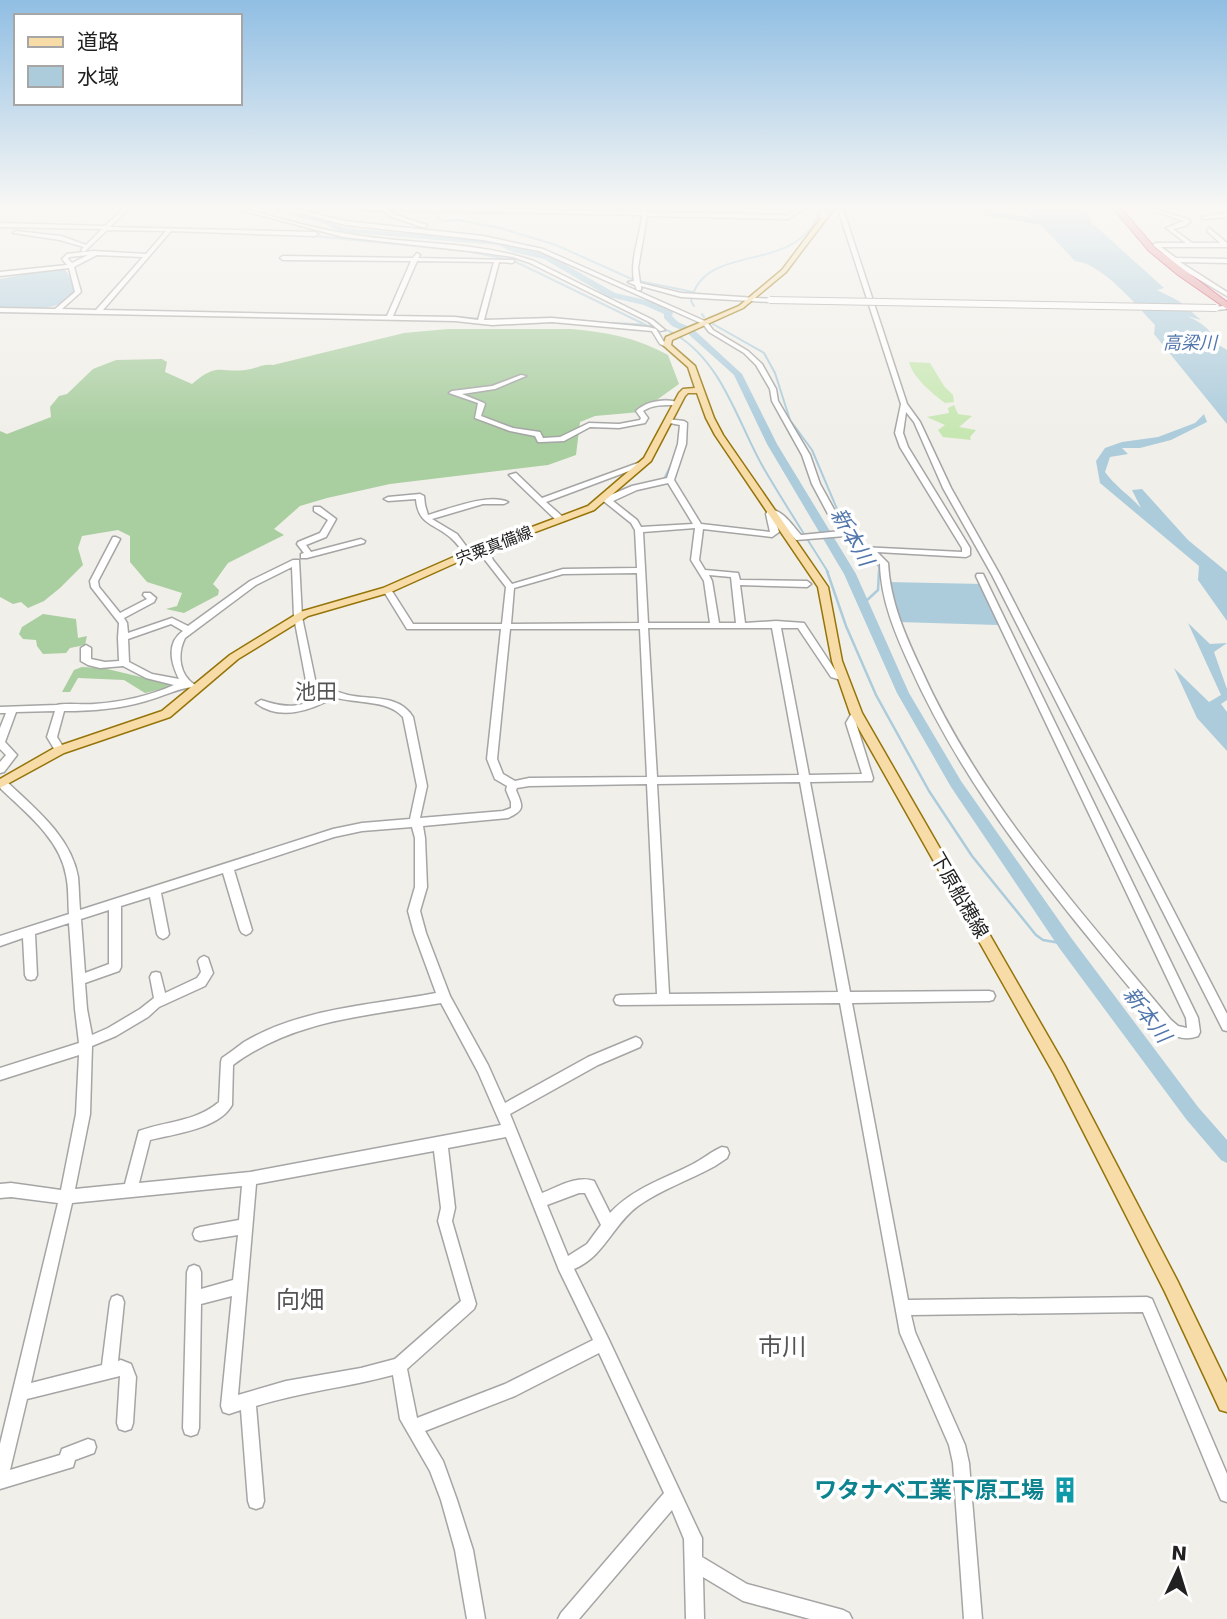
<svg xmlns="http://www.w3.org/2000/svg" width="1227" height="1619" viewBox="0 0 1227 1619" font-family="'DejaVu Sans','Noto Sans JP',sans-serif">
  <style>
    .grass { fill: #c7e7b2 }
    .forest { fill: #a9cea0 }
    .water { fill: #acccdc }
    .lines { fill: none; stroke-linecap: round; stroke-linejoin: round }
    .stream-far1 { stroke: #acccdc; stroke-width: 2 }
    .stream { stroke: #acccdc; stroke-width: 2.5 }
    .river { fill: #acccdc; fill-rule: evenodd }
    .minor-casing { stroke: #a5a5a5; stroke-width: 3 }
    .major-casing { stroke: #957409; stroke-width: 3 }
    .highway-casing { stroke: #d1335b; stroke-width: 2 }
    .minor { fill: #fff; fill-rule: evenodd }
    .major { fill: #f7dca8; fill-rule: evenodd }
    .highway { fill: #e3969d; fill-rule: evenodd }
    .minor-bridge-casing { stroke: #a5a5a5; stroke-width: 8; stroke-linecap: butt }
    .minor-bridge { stroke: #fff; stroke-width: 6 }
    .labels { text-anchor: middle; stroke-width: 7; stroke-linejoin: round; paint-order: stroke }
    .far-street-label { font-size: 16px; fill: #212121; stroke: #fff }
    .far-water-label { font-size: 18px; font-style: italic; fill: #5277ac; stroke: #fff }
    .street-label { font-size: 19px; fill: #212121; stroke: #fff }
    .water-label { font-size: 21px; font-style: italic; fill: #5277ac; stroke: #fff }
    .neighbourhood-label { font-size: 21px; fill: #545454; stroke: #fff }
    .near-culture-label { font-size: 23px; font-weight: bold; fill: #0d838f; stroke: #fff; text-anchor: end }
    .near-neighbourhood-label { font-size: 24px; fill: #545454; stroke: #fff }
  </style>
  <rect width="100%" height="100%" fill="#f1efe9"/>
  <path class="grass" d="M909 362 930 363 944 386 953 395 954 402 945 403C932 393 913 378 909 362Z
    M954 405 958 414 972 416 959 427 976 430 970 437 971 440 943 437 938 430 945 425 927 417 949 413 948 408Z"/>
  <path class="forest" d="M571 329C606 332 638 338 668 355L679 384 640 412 595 416 580 422 576 455 548 465 390 484 327 498 300 506 274 529 284 535 228 563 213 584 219 590 218 595 184 613 166 609 177 606 182 593 147 582 130 562V536L118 530 82 536 78 548 83 565 60 588 44 601 28 608 21 602 13 604 0 597V431L7 434 51 417 50 407 59 396 67 394 93 369 116 360 162 359 167 362 165 372 192 384C219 360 222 375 251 369 259 367 264 364 273 365L404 333 448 329Z
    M43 614 76 619 78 638 87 636 85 645 70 648 66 653 43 654 37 646 36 640 23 639 19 634 22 627Z
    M82 667 103 668 170 684 167 688 145 693 124 680 78 678 70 692H62L74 670Z"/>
  <path class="water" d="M938 206H974L993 212 1034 218 1016 206H1077L1087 213 1092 223 1164 288 1157 290 1179 301 1201 320 1187 316C1198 321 1212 328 1214 342L1227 350V424L1154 334 1155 325C1136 305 1103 264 1075 261L1041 225 984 215 969 206C959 214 949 208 938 206Z
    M63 267 75 283 76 292C54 314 29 309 0 309V279Z
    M1204 414 1207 422 1171 440 1140 448H1122L1128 454 1110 457 1105 472C1115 486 1129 495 1141 508L1132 490 1142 489 1188 540 1227 572V621L1198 580 1199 566 1100 483 1096 461 1105 448 1122 442 1158 437 1195 423Z
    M887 582 983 584 998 625 898 622Z
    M1188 623 1210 644 1227 643 1214 652 1227 689V700L1221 704 1227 712V751L1197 718 1174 668 1209 702 1221 695Z"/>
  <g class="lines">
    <path class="stream-far1" d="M417 210 433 214 443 221 458 220 500 228 556 245 634 280 693 292
      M314 236 466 251 511 260
      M516 262 646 325
      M694 306 691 301C702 250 768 267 802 237 813 229 816 217 823 206
      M702 314 704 317
      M367 316H388
      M458 317 493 320
      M601 323C624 324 655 322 675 334 723 363 737 421 763 467 784 503 806 537 828 572
      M713 324 764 353 775 373 790 420 812 450 840 516 864 548
      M664 479 672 463
      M868 553 879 567V572"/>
    <path class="stream" d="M827 571 846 626 876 695 929 791 972 856 1036 935 1043 940 1066 944
      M865 602 878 590 879 571"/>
    <path class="river" d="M255 206H265L330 222 343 228 500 241 517 248 549 255 615 293 650 301 673 312 672 316 678 322 692 328 742 374 777 444 856 574 909 693 961 781 1072 939 1198 1107 1227 1140V1163L1221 1160 1186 1119 1060 949 951 787 897 693 844 574 767 444 734 375 686 332 672 326 664 318V314L644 305 609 297 544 259 512 252 499 245 341 232 326 224Z"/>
    <g class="minor-casing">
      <path id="minor" d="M126 206H131L110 227 315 232 318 234 315 236 171 231 103 310 387 316 411 261 283 260 280 258 283 256 413 258 417 253 420 255 418 258 514 260V262L512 263 499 262 484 320 552 318 648 327 656 329 664 342 670 345 667 347 660 344 652 331 552 322 492 325 455 321 0 312V308L55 309 75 292 69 268 0 276V272L67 265 62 259 67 254 93 251 146 254 166 231 107 230 84 252 81 250 84 247 60 240 13 233 16 231 61 236 86 245 102 229 0 227V223L105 226ZM88 255 72 263 68 259 69 257ZM97 255 143 257 96 310 62 309 81 292 74 267ZM417 261 494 262 478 320 455 317 393 316Z
        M226 206H233C270 215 306 227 343 233 406 245 473 240 534 261L653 320 665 330 660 331 649 322 530 263 513 257 478 252 343 237Z
        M276 206H283L345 221 483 236 543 249 707 322 713 330 748 351 762 364 776 389 778 401 810 455 820 484 836 513 861 547 962 552V548L900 447 895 433 901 404 837 206H842L907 404 920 422 951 488 1000 575 1227 1014V1031L1223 1030 992 575 943 488 914 422 906 412 903 433 908 447 970 548V555L966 557 877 552 888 563C890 601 905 635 921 669 980 801 1080 910 1171 1020L1178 1026 1187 1028 1186 1018 976 576 977 574H983L1198 1018 1200 1032 1198 1036C1185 1041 1173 1037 1163 1028 1069 914 970 801 910 666 895 633 881 600 880 564L867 552 856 551 845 536 796 540 774 515 779 532 772 537 703 529 699 560 705 570 738 573 740 580 807 581 811 584 807 587 740 585 745 623 776 621 804 623 837 673 846 677 841 680 831 677 798 628H781L809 775 862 774 846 723 853 711 856 710 861 713 856 723 873 778 872 781 810 782 850 992 989 991 993 992 995 996 993 1000 989 1001 852 1003 908 1300 1147 1297 1152 1299 1227 1474V1502L1221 1500 1143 1312 911 1315 915 1332 965 1445 969 1463 982 1619H964L953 1463 949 1445 900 1333 840 1003 620 1005 616 1004 614 1000 616 996 620 995 657 994 647 784 529 786 517 788 516 790C523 807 525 810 508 818L423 826 425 838 427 887 420 911 426 933 450 996 488 1065 505 1103 588 1057 636 1037 640 1039 642 1043 640 1047 598 1065 510 1114 542 1193C558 1187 577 1175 594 1181L610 1213C633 1188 664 1179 693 1164 703 1159 712 1151 722 1147L727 1148 729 1153 727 1158 715 1166C690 1180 662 1189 638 1206 613 1224 604 1257 574 1269L608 1338 699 1532 702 1538V1557L747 1584 843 1610 849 1613 852 1619H810L743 1601 703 1577 704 1619H686L684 1539 672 1510 579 1619H558L561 1613 664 1493 599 1353 515 1396 425 1431 443 1461 457 1500 473 1550 485 1619H467L455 1550 441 1500 430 1471 400 1419 393 1375C348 1387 301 1392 256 1406L264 1501 262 1507 256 1509 250 1507 248 1501 241 1410 229 1414 223 1412 221 1406 232 1296 201 1304 199 1428 197 1434 191 1436 185 1434 183 1428 187 1272 189 1267 194 1265 199 1267 201 1272V1289L233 1280 238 1235 200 1241 195 1239 193 1234 195 1229 200 1227 239 1220 242 1186 72 1203 31 1383 102 1365 110 1302 112 1297 117 1295 122 1297 124 1302 118 1361 121 1360 131 1364 136 1377 133 1423 131 1429 125 1431 119 1429 117 1423 120 1376 27 1399 10 1470 60 1455 62 1449 88 1439 94 1441 96 1447 94 1453 75 1460 73 1467 0 1489V1444L58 1203 11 1197 0 1198V1184L11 1183 61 1190 76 1114 79 1055 0 1080V1068L79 1043 75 1009 69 923 35 934 37 975 35 979 31 980 27 979 25 975 23 938 0 946V936L69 914C68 901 69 888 66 875 60 839 25 812 0 788V780H5C33 807 71 836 78 877 79 888 79 899 80 910L333 829 362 823 410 819 417 786 403 717C387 699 356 704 334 697 311 711 279 721 256 703L261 700C287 709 301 708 325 694L309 688 307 686 294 617 292 567 256 585 185 638C177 654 179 675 195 685L193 687C178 688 162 697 146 701 119 709 92 711 64 711L57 737 65 750 60 753 56 752 47 737 55 711 16 712 5 742 17 755 4 772 0 773V762L6 755 0 749V728L6 713H0V707L57 705C63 703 84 705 94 704 122 702 149 696 174 685L146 678 123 666 100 668 88 665 81 661V648L86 645 91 648V659L105 662 119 661 118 638 119 623 91 587 90 581 113 537H116L120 539 98 581 99 587 120 613 147 599 143 595 144 593H150L156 598 154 602 124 618 127 623 128 633 172 618 188 626 250 581 293 560H299L302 617 316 684C327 688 337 692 348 695 370 700 399 694 413 717L427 786 420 818 503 811 511 808V802L506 790 507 786 495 779 487 759 501 629H407L383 590 384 588H390L413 624H502L506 587 485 560 480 548 481 546H487L493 560 512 584 563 569 637 568 635 530 631 523 601 499 632 486 667 478 678 444 680 425 665 422V420L667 419 684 421 687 423 686 444 674 480 701 524 770 532 766 514 769 509C783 510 792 525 801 535L841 531 828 514 812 484 802 455 772 401 770 389 756 365 744 353 709 332 703 324 539 251 483 240 345 225ZM668 483 693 524 641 527 637 520 613 501 637 490ZM695 528 691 560 704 581 710 623H648L643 532ZM637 573 639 623 511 624 514 588 563 574ZM709 575 731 577 736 623H719L712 581ZM171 624 183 631C166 643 171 663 179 679L152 674 129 662 128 639ZM648 628H772L799 775 657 777ZM510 629H640L647 777 529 778 515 781 503 774 497 759ZM800 782 838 992 669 994 657 784ZM412 827 415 838V887L408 911 414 933 436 993C373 1005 301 1008 244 1042 237 1047 230 1053 222 1058L221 1062 219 1102C196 1122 166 1121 139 1131L125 1184 75 1189 90 1114 92 1046 116 1036 148 1017 159 1007 205 986 213 973 208 958 204 956 200 958 198 961 201 972 197 978 165 993 160 973 156 972 152 973 150 977 154 998 140 1009 108 1028 92 1035 87 1009 85 983 119 971 121 967V906L150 897 157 934 159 937 163 939 167 937 169 934 161 893 223 873 240 930 242 933 246 935 250 933 252 930 234 870 334 837 362 831ZM109 910V964L85 973 81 919ZM441 1003 478 1072 501 1125 250 1172 139 1183 150 1140C174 1134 219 1129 232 1105L233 1065C295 1019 368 1016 441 1003ZM506 1137 559 1270 593 1340 505 1384 417 1418 407 1369 474 1309 476 1304 452 1221 455 1208 448 1148ZM434 1151 441 1208 438 1221 461 1301 395 1359 361 1368 286 1381 238 1395 256 1184ZM579 1193H585L601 1225 587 1244 568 1256 547 1205Z
        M314 206H384L642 212 641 206H646L647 212 787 215C805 203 805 205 826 210L825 216 827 218 824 220 820 217 821 212 805 208 788 219 647 216 638 268 640 283 681 293 772 299V301L770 302 681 297 641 286V290H637L635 285 628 282 634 281C630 258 640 238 642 215L389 210 393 214 427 225 425 228 389 216 383 210 316 209Z
        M1138 206H1144L1190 220V222L1185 226 1173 229 1192 243H1220L1207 231 1209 228 1227 243V247H1161L1176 258 1227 259V263L1180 262 1227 292V296L1183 270 1153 245 1156 243H1186L1166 228 1184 221Z
        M1227 213V217L1204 219 1201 217Z
        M1227 305V309L1216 310 1213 308Z
        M521 375 526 376 495 389 462 394 484 403 485 404 481 416 513 428 540 432 543 438 560 437 589 423 619 424 640 420 641 418 636 411C647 400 668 398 681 403L678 405C665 405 654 404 643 411L648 418 645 423 619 428 590 427 564 441 541 442H538L535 436 510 431 475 418 478 403 449 393 452 391 492 386Z
        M638 463 645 465 546 502 563 517V521H557L509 475 516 473 542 498Z
        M420 494 424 496 425 505 428 515C449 509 488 493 508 502L504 504H483L432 519 457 534 472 554 468 556H465C461 549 457 543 451 538 434 523 418 525 416 499L388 501 384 499 388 497Z
        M314 507H320L336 519 326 537 306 545 311 552 361 539 365 541 364 543 307 558H301V554L304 553 297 544 298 542 320 533 328 520 314 511Z"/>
    </g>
    <g class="major-casing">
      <path id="major" d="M830 206H836L786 272 743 308 672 340 671 345 695 366 714 418 723 435 828 587 842 661 862 713 1064 1064 1177 1280 1227 1383V1412L1220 1410 1165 1292 1054 1074 850 713 832 661 818 587 715 435 706 418 697 393H688L685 396 651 461 594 510 471 556 391 592 308 616 238 659 170 717 64 753 0 788V779L56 747 162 711 230 655 300 612 383 588 465 552 588 506 644 458 679 393 683 389 695 388 688 367 663 345 666 337 739 306 782 270Z"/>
    </g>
    <g class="highway-casing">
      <path id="highway" d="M1111 206H1119L1155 248 1227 302V309L1178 275 1149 251Z"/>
    </g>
    <use href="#minor" class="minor"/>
    <use href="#major" class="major"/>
    <use href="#highway" class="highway"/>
    <g class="minor-bridge-casing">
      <path id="minor-bridge" d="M770 300 1216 308"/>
    </g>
    <use href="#minor-bridge" class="minor-bridge"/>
  </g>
  <linearGradient id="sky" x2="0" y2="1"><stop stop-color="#90bee3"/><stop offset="0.48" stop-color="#f9f8f5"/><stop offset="1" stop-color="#f9f8f5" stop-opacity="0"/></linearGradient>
  <rect width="1227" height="432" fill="url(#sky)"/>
  <defs>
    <g id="building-bare" transform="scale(2.1)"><path d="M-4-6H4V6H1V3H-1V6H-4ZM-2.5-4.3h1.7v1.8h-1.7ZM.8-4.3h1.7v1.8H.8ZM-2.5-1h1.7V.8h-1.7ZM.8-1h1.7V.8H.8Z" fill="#0f9aa8" stroke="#fff" stroke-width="2.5" paint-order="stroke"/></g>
  </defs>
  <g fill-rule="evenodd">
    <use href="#building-bare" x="1065" y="1490"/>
  </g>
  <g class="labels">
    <g class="far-street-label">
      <text transform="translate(494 545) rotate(-21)" y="6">宍粟真備線</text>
    </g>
    <g class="far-water-label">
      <text x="1190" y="349">高梁川</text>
    </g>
    <g class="street-label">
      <text transform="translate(960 895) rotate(60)" y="7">下原船穂線</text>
    </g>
    <g class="water-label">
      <text transform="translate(852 537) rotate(60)" y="7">新本川</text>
      <text transform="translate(1147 1015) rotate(53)" y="7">新本川</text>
    </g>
    <g class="neighbourhood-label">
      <text x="316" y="699">池田</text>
    </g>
    <g class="near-culture-label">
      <text x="1044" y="1498">ワタナベ工業下原工場</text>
    </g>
    <g class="near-neighbourhood-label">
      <text x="300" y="1308">向畑</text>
      <text x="782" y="1355">市川</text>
    </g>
  </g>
  <rect x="14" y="14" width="228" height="91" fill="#ffffff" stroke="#a6a6a6" stroke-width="2"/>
  <rect x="28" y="37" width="35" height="10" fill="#f7dca8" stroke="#a6a6a6" stroke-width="2"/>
  <text x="77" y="49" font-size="21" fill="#212121">道路</text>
  <rect x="28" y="66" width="35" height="21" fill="#acccdc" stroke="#a6a6a6" stroke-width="2"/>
  <text x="77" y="84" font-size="21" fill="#212121">水域</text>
  <g transform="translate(1178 1570) rotate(4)" stroke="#ffffff" stroke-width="5" paint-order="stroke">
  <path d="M0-5L12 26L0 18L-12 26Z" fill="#212121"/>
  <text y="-10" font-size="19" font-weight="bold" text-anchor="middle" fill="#212121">N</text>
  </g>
</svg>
